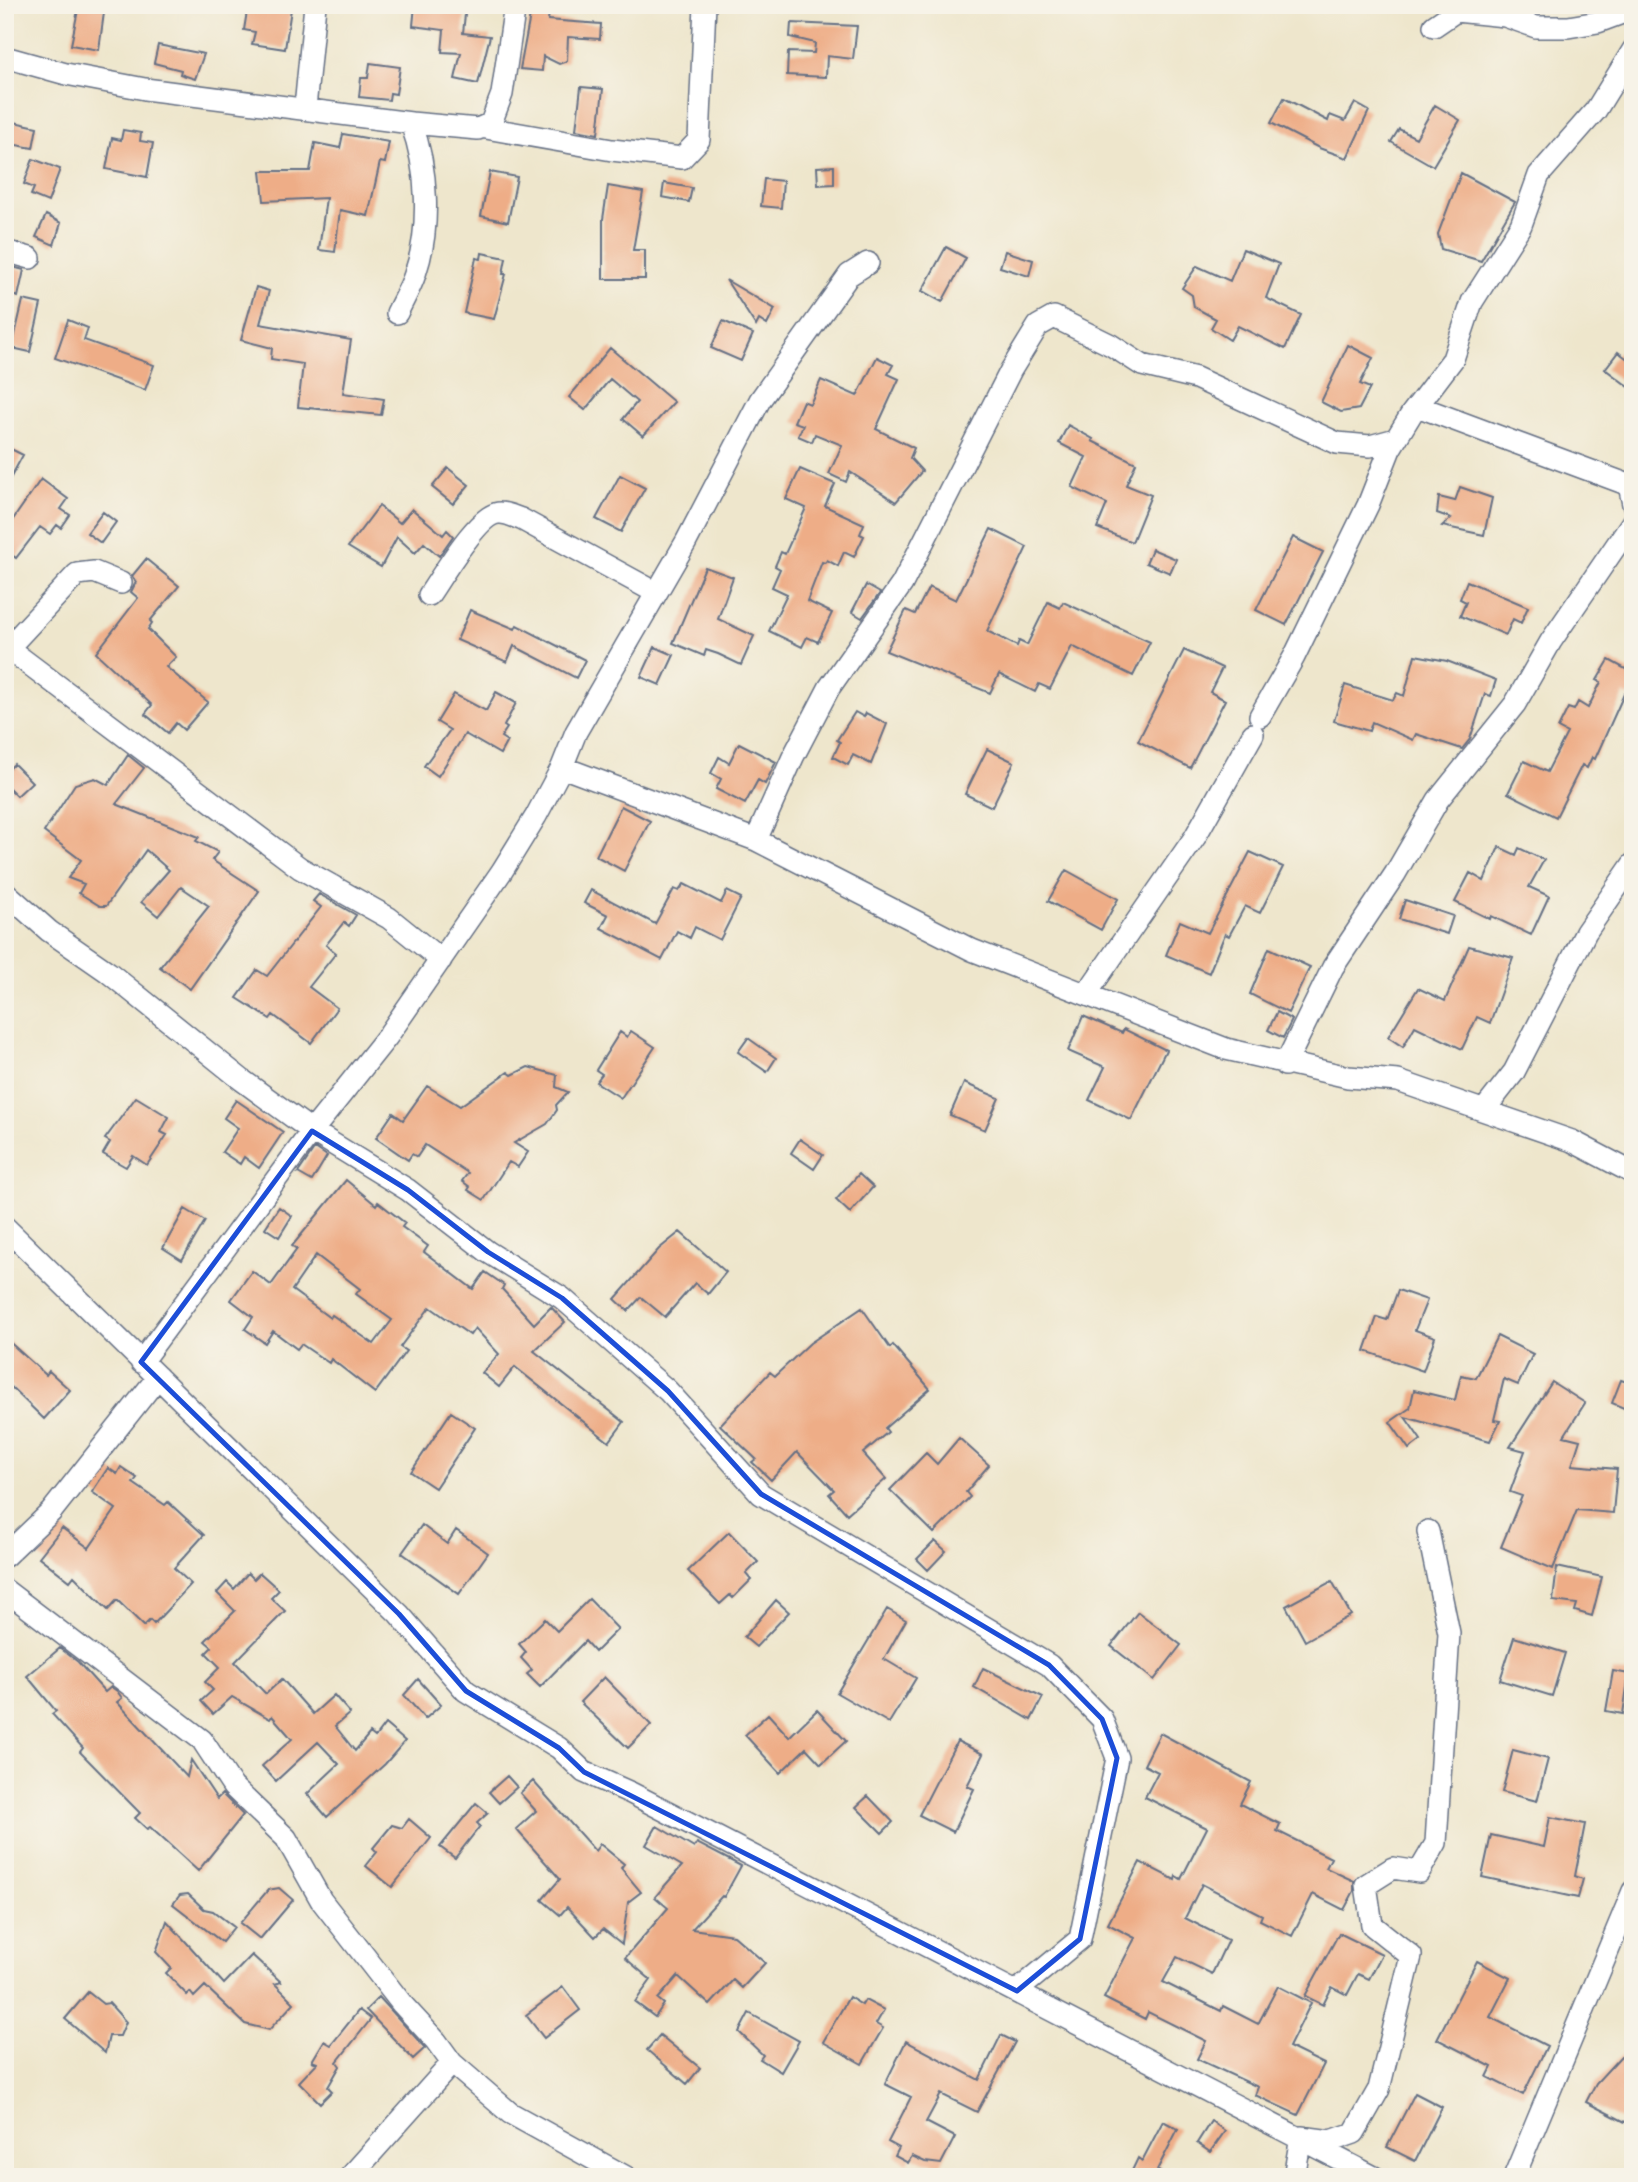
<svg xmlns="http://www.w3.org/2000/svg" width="1638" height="2182" viewBox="0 0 1638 2182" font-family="'IM FELL DW Pica',serif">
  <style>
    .building { fill: #eead87; fill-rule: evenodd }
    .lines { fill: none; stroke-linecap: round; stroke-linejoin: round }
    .minor-casing { stroke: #656f84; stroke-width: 24 }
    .minor { stroke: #fff; stroke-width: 21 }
    .marked { fill: none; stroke: #1d4ed8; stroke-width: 5; stroke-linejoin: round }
  </style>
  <rect width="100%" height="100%" fill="#f7f3e8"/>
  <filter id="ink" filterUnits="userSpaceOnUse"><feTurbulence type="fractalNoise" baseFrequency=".0143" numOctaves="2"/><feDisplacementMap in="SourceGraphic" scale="14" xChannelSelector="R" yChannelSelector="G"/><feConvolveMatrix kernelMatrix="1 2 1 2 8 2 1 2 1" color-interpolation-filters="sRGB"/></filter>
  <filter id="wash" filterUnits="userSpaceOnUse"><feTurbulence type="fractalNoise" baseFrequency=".00686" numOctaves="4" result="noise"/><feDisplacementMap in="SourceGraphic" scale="28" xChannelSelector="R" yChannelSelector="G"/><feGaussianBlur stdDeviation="1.57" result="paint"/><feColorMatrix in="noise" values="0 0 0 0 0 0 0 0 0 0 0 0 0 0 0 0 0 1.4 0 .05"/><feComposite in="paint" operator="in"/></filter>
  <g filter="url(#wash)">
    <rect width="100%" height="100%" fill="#eee6cc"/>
    <g id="blocks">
      <path class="building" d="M79 5H105L99 50 71 45Z
        M248 5 291 9 285 49 252 44 255 32 244 30Z
        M415 5H466L463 33 490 36 478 84 455 79 461 53 442 52 444 30 413 26Z
        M532 5H550L548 20 601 24 600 39 568 37 567 61 559 64 543 56 542 71 520 69Z
        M791 23 857 26 853 59 827 56 826 77 787 75 788 52 814 53 815 43 790 37Z
        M158 45 204 54 195 79 180 74 181 70 154 63Z
        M370 63 400 67 396 94 390 93 389 100 359 97 361 78H368Z
        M581 87 603 89 598 134 576 130Z
        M1284 98 1328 121 1330 115 1345 121 1355 103 1369 111 1347 158 1319 148 1271 123Z
        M1435 105 1460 120 1433 166 1391 142 1399 129 1416 138Z
        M5 120 37 127 33 148 5 143Z
        M123 130 141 133 140 141 153 143 147 177 106 169 112 138 121 140Z
        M343 134 389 142 385 163 380 162 368 216 340 210 335 252 319 250 326 198 264 201 261 171H310L315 143 340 148Z
        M33 159 60 169 48 202 31 195 34 188 24 184Z
        M834 166V184L818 185 817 167Z
        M490 172 517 177 508 222 481 216Z
        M1461 173 1515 202 1481 261 1441 249 1438 234Z
        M764 179 783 181 781 208 761 206Z
        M664 183 692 188 689 202 662 197Z
        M608 186 643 192 633 250H645V279H603V219Z
        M46 215 61 223 54 245 36 237Z
        M946 247 966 258 942 302 922 291Z
        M1243 249 1279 264 1266 298 1301 315 1285 349 1238 326 1230 340 1211 328 1216 319 1194 307 1192 295 1182 288 1197 266 1230 281Z
        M1005 251 1033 260 1029 276 1000 267Z
        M482 253 506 258 503 274H506L494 319 464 313 476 258 481 259Z
        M5 265 24 270 18 297 5 293Z
        M726 280 775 309 767 325 759 320 756 326Z
        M256 287 269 291 260 324 351 340 343 393 384 399 381 415 298 407 303 364 271 359 272 348 241 340Z
        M23 300 41 304 30 352 12 348Z
        M68 320 88 328 84 340 154 365 145 390 55 358Z
        M723 321 753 334 741 361 711 348Z
        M1348 345 1373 358 1360 384 1370 388 1359 409 1341 412 1321 402Z
        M610 348 674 402 643 436 623 419 637 402 610 379 585 410 569 397Z
        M1618 352 1633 363V390L1605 369Z
        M877 357 893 365 888 374 899 379 876 429 914 448 910 458 922 471 896 502 850 472 846 482 829 474 842 445 815 434 812 442 798 436 803 425 794 422 803 401 810 404 821 380 857 396Z
        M1068 425 1093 439 1092 441 1136 463 1126 485 1151 495 1132 542 1097 528 1107 504 1072 487 1086 457 1059 443Z
        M5 446 23 455 5 488Z
        M448 468 469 485 453 504 432 487Z
        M800 469 835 484 825 506 864 524 860 534 864 536 854 557 844 552 838 566 827 560 825 563 822 562 807 601 832 613 818 642 807 637 802 647 769 631 787 594 772 587 780 569 775 566 781 552 785 554 806 508 786 499Z
        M620 475 645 488 621 532 596 519Z
        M41 479 68 499 61 509 70 515 61 528 57 525 50 534 40 527 16 558 5 550V531Z
        M1460 487 1492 498 1484 535 1442 526 1451 518 1437 513 1439 497 1455 501Z
        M379 506 400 523 412 509 443 535 447 530 453 536 439 556 424 543 415 553 397 537 381 567 348 547Z
        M103 512 116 522 101 543 87 533Z
        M991 529 1027 547 987 631 1017 646 1019 641 1027 645 1048 602 1060 608 1063 602 1150 642 1133 676 1072 646 1050 689 1039 684 1035 692 999 674 990 693 886 651 906 610 915 614 929 587 956 600Z
        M1293 537 1323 552 1286 625 1256 610Z
        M1152 549 1176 559 1170 573 1146 563Z
        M146 559 179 586 150 621 152 623 148 629 176 657 166 667 208 702 184 730 176 723 168 733 145 714 152 705 96 653 138 598 131 592 136 582 132 576Z
        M705 567 733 577 718 619 754 636 741 665 718 654 706 650 704 656 673 643Z
        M1467 581 1528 607 1521 623 1513 619 1506 635 1460 616 1466 602 1460 599Z
        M866 585 880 593 862 618 852 612Z
        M470 610 515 629 517 625 585 660 576 678 514 646 507 662 457 640Z
        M655 647 674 655 660 685 641 677Z
        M1184 650 1222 668 1210 692 1225 700 1190 768 1138 741Z
        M1415 655 1447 661 1496 680 1491 696 1485 694 1470 739 1462 749 1416 734 1413 740 1372 722 1369 731 1334 721 1345 685 1393 700 1397 693 1404 696Z
        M1609 660 1633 673V689L1628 697 1624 694 1595 759 1592 757 1587 768 1582 765 1556 817 1508 793 1524 761 1547 772 1567 733 1558 728 1568 708 1574 710 1578 702 1588 708 1601 682 1597 680Z
        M496 692 516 703 504 726 507 728 501 737 507 741 500 754 465 734 438 776 424 766 450 730 437 722 454 694 486 711Z
        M855 712 864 717 866 713 887 724 871 764 853 755 848 765 833 757 840 742 837 740Z
        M739 743 776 762 765 784 758 780 745 804 716 789 721 779 711 773 719 757 729 763Z
        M987 749 1014 762 992 807 965 794Z
        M128 755 144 768 116 804 199 837 196 841 218 852 212 860 259 891 190 989 160 967 209 906 181 887 158 916 141 902 169 870 146 850 106 906H100L79 893 84 884 68 878 81 860 44 832 75 784 95 778 108 785Z
        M14 764 32 782 17 796 5 784V773Z
        M621 806 650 821 624 871 596 856Z
        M1499 847 1516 855 1519 848 1544 860 1529 887 1549 896 1531 935 1491 916 1490 919 1455 902 1470 873 1484 881Z
        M1250 852 1283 867 1260 913 1245 906 1229 936 1225 934 1209 973 1166 955 1180 921 1208 933Z
        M1066 870 1118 899 1101 930 1048 901Z
        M684 884 721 903 727 891 741 898 720 940 695 927 690 938 677 931 662 960 601 928 608 915 584 903 591 890 655 924 674 889 679 891Z
        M319 894 356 915 349 926 344 922 326 945 336 953 309 987 337 1008 311 1043 273 1015 270 1019 237 998 257 970 267 976 321 907 313 901Z
        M1405 900 1453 916 1447 934 1399 919Z
        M1469 946 1513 958 1490 1023 1477 1017 1462 1049 1415 1026 1403 1047 1388 1037 1418 988 1445 1001Z
        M1269 948 1310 967 1288 1013 1250 994Z
        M1277 1012 1292 1020 1283 1038 1268 1030Z
        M1083 1016 1122 1033 1124 1029 1166 1050 1131 1120 1089 1100 1105 1067 1068 1051Z
        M631 1031 655 1047 621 1098 596 1082 602 1074 596 1070 620 1032 627 1037Z
        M748 1038 776 1058 767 1072 738 1052Z
        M528 1067 557 1075 556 1087 568 1092 556 1105 557 1110 547 1124 514 1143 528 1152 518 1167 509 1162 484 1200 468 1190 470 1187 462 1181 468 1173 425 1145 417 1157 412 1154 408 1160 376 1138 393 1113 403 1120 427 1086 460 1106 508 1072 512 1075Z
        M964 1083 999 1098 985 1130 950 1115Z
        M136 1097 169 1117 161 1132 167 1135 147 1165 133 1156 126 1167 103 1154 110 1142 105 1139Z
        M236 1100 283 1132 259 1168 244 1157 240 1164 222 1152 238 1128 224 1118Z
        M800 1139 823 1155 814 1169 791 1153Z
        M315 1148 327 1156 312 1181 298 1173Z
        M859 1174 873 1187 850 1213 836 1200Z
        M346 1180 376 1205 378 1202 405 1223 402 1227 428 1246 424 1252 473 1289 485 1272 504 1285 502 1289 534 1324 551 1307 565 1322 534 1351 624 1422 609 1442 515 1367 499 1387 482 1373 499 1354 475 1328 470 1335 430 1307 400 1347 406 1351 375 1393 331 1359 329 1363 301 1344 297 1349 273 1331 265 1343 245 1329 253 1317 231 1300 252 1271 271 1285 297 1249 292 1246ZM316 1255 360 1289 356 1294 392 1320 374 1344 332 1315 330 1318 292 1290Z
        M279 1207 292 1216 279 1237 265 1228Z
        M185 1209 205 1221 182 1260 163 1248Z
        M680 1232 726 1272 708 1294 695 1283 665 1317 641 1297 628 1311 615 1299 659 1249Z
        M1398 1290 1427 1300 1415 1330 1435 1337 1423 1371 1365 1351 1377 1317 1387 1320Z
        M862 1308 890 1348 893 1345 930 1389 885 1428 888 1432 863 1453 886 1479 847 1514 829 1494 834 1490 797 1452 771 1480 752 1462 756 1459 720 1425 770 1372 775 1376 810 1343Z
        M1497 1336 1533 1354 1518 1385 1504 1379 1494 1420 1500 1421 1490 1441 1405 1417 1421 1440 1409 1449 1390 1422 1410 1408 1414 1390 1455 1400 1461 1375 1476 1378Z
        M5 1338 46 1375 49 1371 70 1390 44 1419 5 1381Z
        M1621 1380 1633 1384V1412L1612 1403Z
        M1552 1382 1585 1403 1564 1436 1580 1440 1572 1465 1617 1469 1613 1513 1577 1510 1553 1569 1501 1547 1522 1496 1510 1492 1525 1451 1510 1447Z
        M451 1412 475 1428 435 1488 411 1472Z
        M959 1438 989 1465 966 1492 970 1497 934 1533 890 1490 926 1453 937 1464Z
        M121 1467 137 1478 133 1483 165 1505 168 1502 204 1535 174 1568 191 1584 154 1624 150 1620 144 1626 117 1600 108 1610 74 1576 70 1581 39 1557 62 1528 89 1548 116 1509 92 1492 108 1468 117 1474Z
        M422 1525 447 1544 456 1530 488 1553 459 1594 402 1553Z
        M729 1532 758 1562 746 1574 751 1580 733 1598 730 1595 720 1604 688 1571Z
        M935 1541 946 1551 928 1570 917 1559Z
        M1557 1567 1602 1577 1592 1616 1575 1611 1577 1604 1553 1601Z
        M248 1573 254 1579 260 1573 279 1590 271 1598 285 1611 235 1662 266 1694 282 1679 313 1714 334 1695 350 1713 335 1726 355 1751 370 1733 375 1737 385 1724 405 1741 385 1764 327 1817 307 1794 339 1764 318 1742 276 1781 262 1766 292 1739 272 1716 270 1719 232 1697 213 1714 201 1701 213 1690 205 1682 220 1667 206 1653 212 1647 205 1641 235 1611 217 1593 227 1582 234 1589Z
        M1332 1581 1351 1615 1305 1641 1286 1606Z
        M589 1599 618 1629 595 1652 585 1641 540 1687 527 1674 532 1670 521 1658 526 1652 519 1644 545 1619 557 1631Z
        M776 1600 789 1612 756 1647 744 1637Z
        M887 1609 906 1620 884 1659 916 1678 889 1723 837 1693Z
        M1138 1612 1181 1645 1154 1680 1111 1646Z
        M1514 1637 1565 1653 1552 1696 1500 1680Z
        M60 1648 78 1662 105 1692 111 1687 117 1691 122 1698 117 1702 187 1777 191 1760 217 1799 222 1794 243 1815 198 1871 150 1827 147 1829 135 1818 140 1813 80 1752 83 1748 52 1714 56 1711 27 1676Z
        M983 1668 1043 1697 1031 1720 974 1687Z
        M1613 1671 1629 1674 1623 1714 1606 1711Z
        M604 1677 651 1725 628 1748 580 1702Z
        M418 1679 441 1705 425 1719 404 1695Z
        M817 1710 846 1741 821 1764 806 1748 780 1773 745 1735 768 1714 789 1737Z
        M1160 1733 1251 1782 1240 1804 1280 1824 1277 1831 1331 1858 1326 1868 1354 1881V1891L1344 1910 1313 1894 1292 1936 1260 1920 1262 1915 1202 1884 1185 1918 1228 1940 1212 1974 1177 1957 1163 1982 1221 2011 1223 2006 1258 2024 1278 1986 1311 2003 1289 2047 1324 2064 1298 2115 1255 2095 1258 2087 1197 2059 1206 2041 1148 2012 1145 2019 1104 1998 1135 1938 1108 1924 1140 1862 1175 1880 1176 1876 1181 1879 1207 1828 1145 1797 1158 1772 1144 1765Z
        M957 1741 983 1754 967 1786 974 1789 953 1832 919 1815Z
        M1513 1750 1548 1759 1537 1801 1502 1792Z
        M507 1776 517 1787 499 1803 489 1792Z
        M533 1781 595 1851 600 1844 624 1864 621 1868 641 1892 628 1902 622 1944 603 1929 595 1937 567 1907 560 1915 542 1900 560 1879 516 1829 536 1811 520 1793Z
        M868 1796 893 1822 882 1833 856 1807Z
        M476 1803 488 1813 477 1823 480 1826 455 1858 440 1847Z
        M1550 1817 1585 1824 1575 1876 1583 1879 1578 1898 1482 1877 1491 1835 1544 1847Z
        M409 1819 431 1838 392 1887 366 1866 377 1852 373 1848 392 1825 402 1828Z
        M657 1826 694 1848 697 1843 741 1866 724 1897 722 1896 692 1929 733 1935 765 1963 742 1988 733 1980 710 2005 678 1976 658 1999 664 2004 655 2017 635 2002 651 1980 625 1958 668 1908 655 1897 682 1866 646 1845Z
        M279 1888 293 1900 260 1939 240 1923 268 1890Z
        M188 1894 204 1909 213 1911 234 1927 222 1942 173 1904 180 1895Z
        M167 1921 224 1984 252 1955 281 1982 275 1984 294 2003 269 2030 245 2024 205 1986 194 1997 190 1992 187 1995 166 1973 171 1968 156 1952Z
        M1339 1933 1382 1954 1369 1979 1358 1974 1347 1995 1332 1987 1323 2005 1305 1996Z
        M1477 1961 1510 1978 1490 2017 1547 2046 1523 2095 1487 2077 1492 2067 1437 2039Z
        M563 1987 580 2010 544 2038 526 2015Z
        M88 1992 103 2004 109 2003 126 2022 120 2036H109L105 2053 65 2019Z
        M379 1997 425 2048 413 2059 366 2010Z
        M849 1997 862 2005 865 2000 884 2010 876 2024 883 2028 862 2064 823 2042Z
        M359 2010 371 2019 337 2062 340 2066 328 2087 332 2091 320 2103 299 2082 317 2063 312 2061 324 2041 331 2045Z
        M749 2013 799 2041 781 2072 760 2059 763 2055 739 2032Z
        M660 2035 700 2068 687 2084 647 2050Z
        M1001 2035 1015 2042 977 2112 941 2094 926 2122 955 2137 941 2164 925 2162 912 2156 908 2163 895 2156 899 2148 888 2142 911 2097 885 2084 906 2041 979 2080Z
        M1621 2056 1633 2060V2126L1586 2102 1596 2083Z
        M1415 2093 1442 2107 1415 2161 1387 2147Z
        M1163 2121 1178 2129 1157 2170 1168 2177H1129L1138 2158 1142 2161Z
        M1211 2121 1225 2131 1210 2152 1197 2143Z"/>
    </g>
  </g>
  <g filter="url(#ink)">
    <use href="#blocks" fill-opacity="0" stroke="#656f84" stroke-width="2"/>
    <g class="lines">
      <g class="minor-casing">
        <path id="minor" d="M1434 26 1456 11 1505 16 1536 27H1568L1598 22 1633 9
          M5 57 66 74 145 89 411 123C428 168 431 228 415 274 411 287 403 300 397 313
          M305 108 315 5
          M411 123 478 129 491 123 502 94 515 5
          M486 128 612 150 682 158 699 140 705 5
          M5 251 30 258
          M1417 406 1629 485 1633 504
          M429 595C441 578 479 512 500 513 507 513 515 517 521 519L655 592
          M5 646 300 868 389 918 441 960
          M8 648 77 574 94 572 121 583
          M1260 716 1294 657 1368 505 1390 449 1412 413 1453 359 1472 302 1521 225 1539 175 1596 110 1633 50
          M562 767 756 840 972 950 1226 1049 1348 1077 1398 1081 1572 1141 1633 1173
          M756 840 793 757 829 688 902 584 1011 370 1038 326 1054 317 1111 345 1142 365 1196 378 1337 443 1370 446 1396 439
          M5 892 49 931 108 972 242 1080 312 1131 408 1190 488 1252 562 1298 668 1391 761 1494 1049 1665 1102 1719 1117 1758 1080 1939 1017 1991
          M1087 993 1195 837 1253 734
          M1285 1065 1333 967 1395 874 1438 800 1515 704 1551 641 1633 521
          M1485 1109 1514 1072 1586 932 1633 864
          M5 1227 399 1614 466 1691 559 1748 584 1772 631 1793 1374 2177
          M141 1362 312 1131 387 1037 502 871 536 816 562 767 576 732 686 542 760 400 849 275 868 263
          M5 1556 51 1512 158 1377
          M5 1590 202 1740 233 1787 286 1838 321 1900 402 2004 436 2041 452 2063 350 2177
          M452 2063 510 2113 626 2177
          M1294 2177 1301 2137 1331 2141 1354 2133 1379 2089 1411 1956 1372 1925 1366 1885 1393 1868 1419 1872 1436 1843 1449 1633 1428 1531
          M1514 2177 1633 1891"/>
      </g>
      <use href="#minor" class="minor"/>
    </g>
  </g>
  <path class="marked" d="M312 1131 408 1190 488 1252 562 1298 668 1391 761 1494 1049 1665 1102 1719 1117 1758 1080 1939 1017 1991 584 1772 559 1748 466 1691 399 1614 141 1362Z"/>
  <rect width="1638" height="2182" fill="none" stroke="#f7f3e8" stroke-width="28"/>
</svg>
